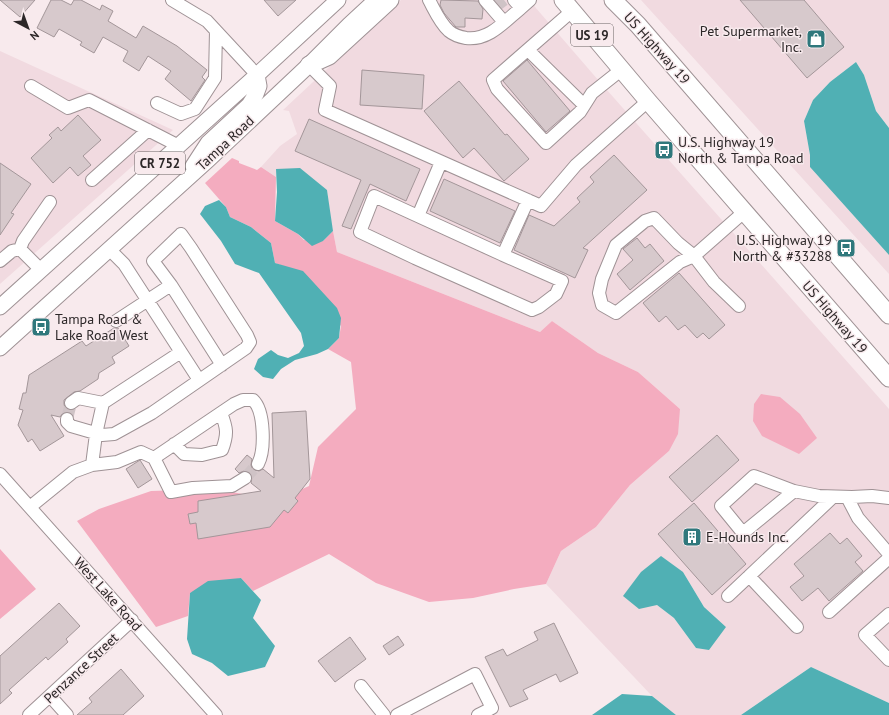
<svg xmlns="http://www.w3.org/2000/svg" width="889" height="715" viewBox="0 0 889 715" font-family="'PT Sans',sans-serif">
  <style>
    .built { fill: #f1dae0; fill-rule: evenodd }
    .green { fill: #f4acbf }
    .water { fill: #50b0b4 }
    .building { fill: #d7c9cc; stroke: #a39699 }
    .lines { fill: none; stroke-linecap: round; stroke-linejoin: round }
    .minor-tunnel { stroke: #cfc3c6; stroke-width: 12; stroke-dasharray: 12 6; stroke-linecap: butt }
    .minor-casing { stroke: #9f9295; stroke-width: 14 }
    .major-casing { stroke: #9f9295; stroke-width: 17 }
    .highway-casing { stroke: #9f9295; stroke-width: 19 }
    .minor { stroke: #fff; stroke-width: 12 }
    .major { stroke: #fff; stroke-width: 15 }
    .highway { stroke: #fff; stroke-width: 17 }
    .labels { text-anchor: middle; stroke-width: 3; stroke-linejoin: round; paint-order: stroke }
    .shield { fill: #f8eaed; stroke: #696263; stroke-width: 1 }
    .shield-label { font-size: 13px; font-weight: bold; fill: #2c2728 }
    .poi-label { font-size: 14px; fill: #2c2728; stroke: #f8eaed; text-anchor: start }
    .street-label { font-size: 14px; fill: #2c2728; stroke: #f8eaed }
  </style>
  <rect width="100%" height="100%" fill="#f8eaed"/>
  <path class="built" d="M401 0H529L599 81 889 409V703L811 667 741 715H676L652 696 546 584 561 551 596 527 630 485 669 451 680 409 638 372 598 353 552 321 540 332 337 252 330 215 327 190 276 169V177L261 167 280 146 297 134 289 111 283 110ZM683 572 704 607 726 627 696 648 674 618 657 605Z
    M641 0H889V128L876 111 864 75 856 62 830 82 813 100 804 121 810 155V167L889 255V274Z
    M0 51 173 130 0 284Z"/>
  <path class="green" d="M232 158 239 161V163L257 170 261 167 276 177 275 221 298 234 304 240 323 241 333 231 337 252 540 332 552 321 598 353 638 372 680 409 678 434 669 451 630 485 596 527 561 551 546 584 514 589 473 598 429 602 376 583 329 554 253 591 241 578 190 593 188 616 156 627 77 521 99 509 151 491 214 489 277 500 309 486 318 447 356 409 351 362 328 349 339 338 341 326 286 267 275 263 271 243 251 227 230 217 226 207 205 183Z
    M761 394 780 397 800 414 817 438 799 454 762 436 753 421 754 404Z
    M0 549 36 589 0 619Z"/>
  <path class="water" d="M856 62 864 75 876 111 889 128V255L810 167V155L804 121 813 100 830 82Z
    M300 168 327 190 333 231 323 241 312 246 298 234 275 221 277 192 276 169Z
    M219 200 226 207 230 217 251 227 271 243 275 263 303 271 337 308 341 318 339 338 328 349 317 354 295 360 281 369 273 379 263 377 254 369 258 359 271 350 278 355 288 358 299 353 304 346 301 333 259 273 235 264 221 241 200 214 205 206Z
    M661 556 683 572 704 607 726 627 709 650 696 648 674 618 657 605 639 609 623 596 641 572Z
    M241 578 261 600 253 618 275 646 265 667 228 676 212 663 192 654 187 639 190 593 208 581Z
    M811 667 889 703V715H741Z
    M622 694 652 696 676 715H592Z"/>
  <path class="building" d="M0 0H35L20 17Z
    M51 0H61L71 5 74 0H81L100 10 102 5 113 11 108 21 136 38 143 26 177 46 207 70 202 77 205 80 191 101 165 79 171 71 148 56 139 71 123 61 128 51 103 37 94 53 80 45 82 42 59 29 54 37 37 28Z
    M264 0H296L278 16Z
    M441 0 478 1 483 9 482 19 465 18V27H456L444 13 440 5Z
    M740 0H804L844 47 807 78Z
    M527 60 570 111 546 132 503 81Z
    M362 70 424 75 422 109 360 105Z
    M459 81 505 135 507 134 529 159 504 181 474 148 463 158 424 111Z
    M78 115 101 140 83 156 91 165 78 176 70 167 53 183 31 158 52 138 49 135 58 127 61 131Z
    M309 119 420 169 406 201 370 184 351 229 342 226 361 180 295 151Z
    M614 155 647 190 583 248 588 250 575 278 514 250 529 215 554 226 580 202 577 198 594 182 590 177Z
    M0 163 31 184 11 213 14 214 0 235Z
    M444 179 515 211 500 243 430 211Z
    M637 238 645 248 650 244 664 261 630 290 617 274 633 260 623 249Z
    M679 273 725 325 709 339 703 333 697 338 685 325 678 330 666 316 659 322 643 303Z
    M114 328H118L129 346 112 357 115 363 99 373 98 379 80 391 74 392 64 400V404L65 408 68 410H74L73 415 67 412 63 413 60 417 51 415 64 436 40 451 32 439 28 442 18 425 23 410 19 409 23 393H26L29 375 82 341 86 346Z
    M306 411 310 479 295 498 298 501 288 513 284 510 270 527 198 539 196 523 190 524 188 514 198 512V501L261 491 251 483 252 477 249 472 244 471 239 473 235 469 247 455 252 459 251 465 252 469 259 471 263 469 274 478 272 413Z
    M717 435 739 460 692 502 669 477Z
    M140 460 152 479 138 488 126 469Z
    M694 503 746 564 712 595 658 534Z
    M830 533 840 544 847 538 862 556 855 562 863 571 829 601 818 588 802 601 790 587 804 576 794 564Z
    M59 603 80 626 66 639 68 642 48 660 46 657 9 690 12 693 0 704V656Z
    M554 623 578 673 560 682 556 674 523 690 528 699 510 707 485 657 503 649 507 656 538 640 534 632Z
    M398 636 404 645 389 655 383 646Z
    M350 637 366 659 335 682 318 661Z
    M121 669 144 696 123 715H77L92 702 89 698Z"/>
  <g class="lines">
    <path class="minor-tunnel" d="M496 6 504 0
      M67 419 71 403
      M245 478 258 464"/>
    <g class="minor-casing">
      <path id="minor" d="M172 0 207 21 257 75
        M429 0C435 11 440 23 449 31 455 36 460 37 466 38 489 41 505 21 521 8
        M485 0 504 22
        M514 0 521 8 530 0
        M572 11 493 80 497 89 546 143 580 112 592 93 621 70
        M528 50 584 105
        M309 65 330 86 325 110 541 206 576 165 648 101
        M31 86 68 108 89 100 179 146
        M157 103 181 114 195 109 215 78 216 31
        M92 180 148 130
        M418 216 441 162
        M20 249 23 241 50 202
        M109 249 124 264 199 380
        M503 255 374 196 360 232 415 258 532 310 539 307 556 294 562 281 503 255 528 200
        M0 261 12 251 20 249 41 270
        M739 306 714 282 694 256 680 262 616 313 602 305 599 293 602 279 616 245 645 221 654 218 678 243 694 256 744 212
        M116 321 171 285
        M71 403 78 398 103 403
        M67 419V422L71 426 102 435 114 434 152 413 246 348 250 342 247 335 191 248 181 234 153 261 171 285 222 365
        M174 444 184 454 202 455 222 450C228 434 227 428 221 413
        M154 458 234 404 243 400H253C265 411 265 451 258 464
        M92 465 96 434 103 403 181 352
        M0 474 216 715
        M794 491 743 533 721 506 754 476 794 491 819 496 852 497 872 496 889 498
        M847 497 858 518 889 554
        M30 507 73 472 92 465 117 462 141 452 154 458 171 492 193 488 232 486 245 478
        M749 576 797 627
        M728 596 833 497
        M829 612 889 558
        M889 614 865 635 889 660
        M361 686 384 715
        M50 696 67 715
        M29 715 132 620
        M397 715 475 674 492 708 478 715"/>
    </g>
    <g class="major-casing">
      <path id="major" d="M193 166 208 143 249 105 256 94 259 86 257 75
        M0 307 257 75 338 0
        M0 348 208 160 309 65 349 25 376 0"/>
    </g>
    <g class="highway-casing">
      <path id="highway" d="M563 0 648 101 889 378
        M613 0 638 25 889 315
        M309 65 329 56 390 0"/>
    </g>
    <use href="#minor" class="minor"/>
    <use href="#major" class="major"/>
    <use href="#highway" class="highway"/>
  </g>
  <defs>
    <g id="shop-square" transform="scale(1)"><rect x="-9" y="-9" width="18" height="18" rx="4" fill="#2f787c" stroke="#f8eaed"/><path d="M-5-2.5h2.3a2.7 3.5 0 0 1 5.4 0H5L5.5 6h-11ZM-1.5-2.5h3a1.5 2.3 0 0 0-3 0Z" fill="#fff"/></g>
    <g id="bus-square" transform="scale(1)"><rect x="-9" y="-9" width="18" height="18" rx="4" fill="#2f787c" stroke="#f8eaed"/><path d="M-5-6H5V4H4V6H2V4H-2V6H-4V4H-5ZM-3.5-4V0h7V-4ZM-3.5 1.2v1.5H-2V1.2ZM2 1.2v1.5H3.5V1.2Z" fill="#fff"/></g>
    <g id="building-square" transform="scale(1)"><rect x="-9" y="-9" width="18" height="18" rx="4" fill="#2f787c" stroke="#f8eaed"/><path d="M-4-6H4V6H1V3H-1V6H-4ZM-2.5-4.3h1.7v1.8h-1.7ZM.8-4.3h1.7v1.8H.8ZM-2.5-1h1.7V.8h-1.7ZM.8-1h1.7V.8H.8Z" fill="#fff"/></g>
  </defs>
  <g fill-rule="evenodd">
    <use href="#shop-square" x="816" y="39"/>
    <use href="#bus-square" x="664" y="150"/>
    <use href="#bus-square" x="846" y="248"/>
    <use href="#bus-square" x="41" y="327"/>
    <use href="#building-square" x="692" y="537"/>
  </g>
  <g class="labels">
    <g class="shield">
      <rect x="571" y="24" width="42" height="22" rx="3"/>
      <rect x="135" y="152" width="50" height="22" rx="3"/>
    </g>
    <g class="shield-label">
      <text x="592" y="40">US 19</text>
      <text x="160" y="168">CR 752</text>
    </g>
    <g class="poi-label">
      <text x="802" y="36" text-anchor="end">Pet Supermarket,<tspan x="802" dy="16">Inc.</tspan></text>
      <text x="678" y="147">U.S. Highway 19<tspan x="678" dy="16">North &amp; Tampa Road</tspan></text>
      <text x="832" y="245" text-anchor="end">U.S. Highway 19<tspan x="832" dy="16">North &amp; #33288</tspan></text>
      <text x="55" y="324">Tampa Road &amp;<tspan x="55" dy="16">Lake Road West</tspan></text>
      <text x="706" y="542">E-Hounds Inc.</text>
    </g>
    <g class="street-label">
      <text transform="translate(657 48) rotate(48)" y="5">US Highway 19</text>
      <text transform="translate(225 143) rotate(-43)" y="5">Tampa Road</text>
      <text transform="translate(835 317) rotate(49)" y="5">US Highway 19</text>
      <text transform="translate(108 594) rotate(48)" y="5">West Lake Road</text>
      <text transform="translate(81 668) rotate(-43)" y="5">Penzance Street</text>
    </g>
  </g>
  <g transform="translate(28 28) rotate(139)" stroke="#f8eaed" stroke-width="3" paint-order="stroke">
  <path d="M0-3L7 15L0 10L-7 15Z" fill="#2c2728"/>
  <text y="-6" font-size="11" font-weight="bold" text-anchor="middle" fill="#2c2728">N</text>
  </g>
</svg>
